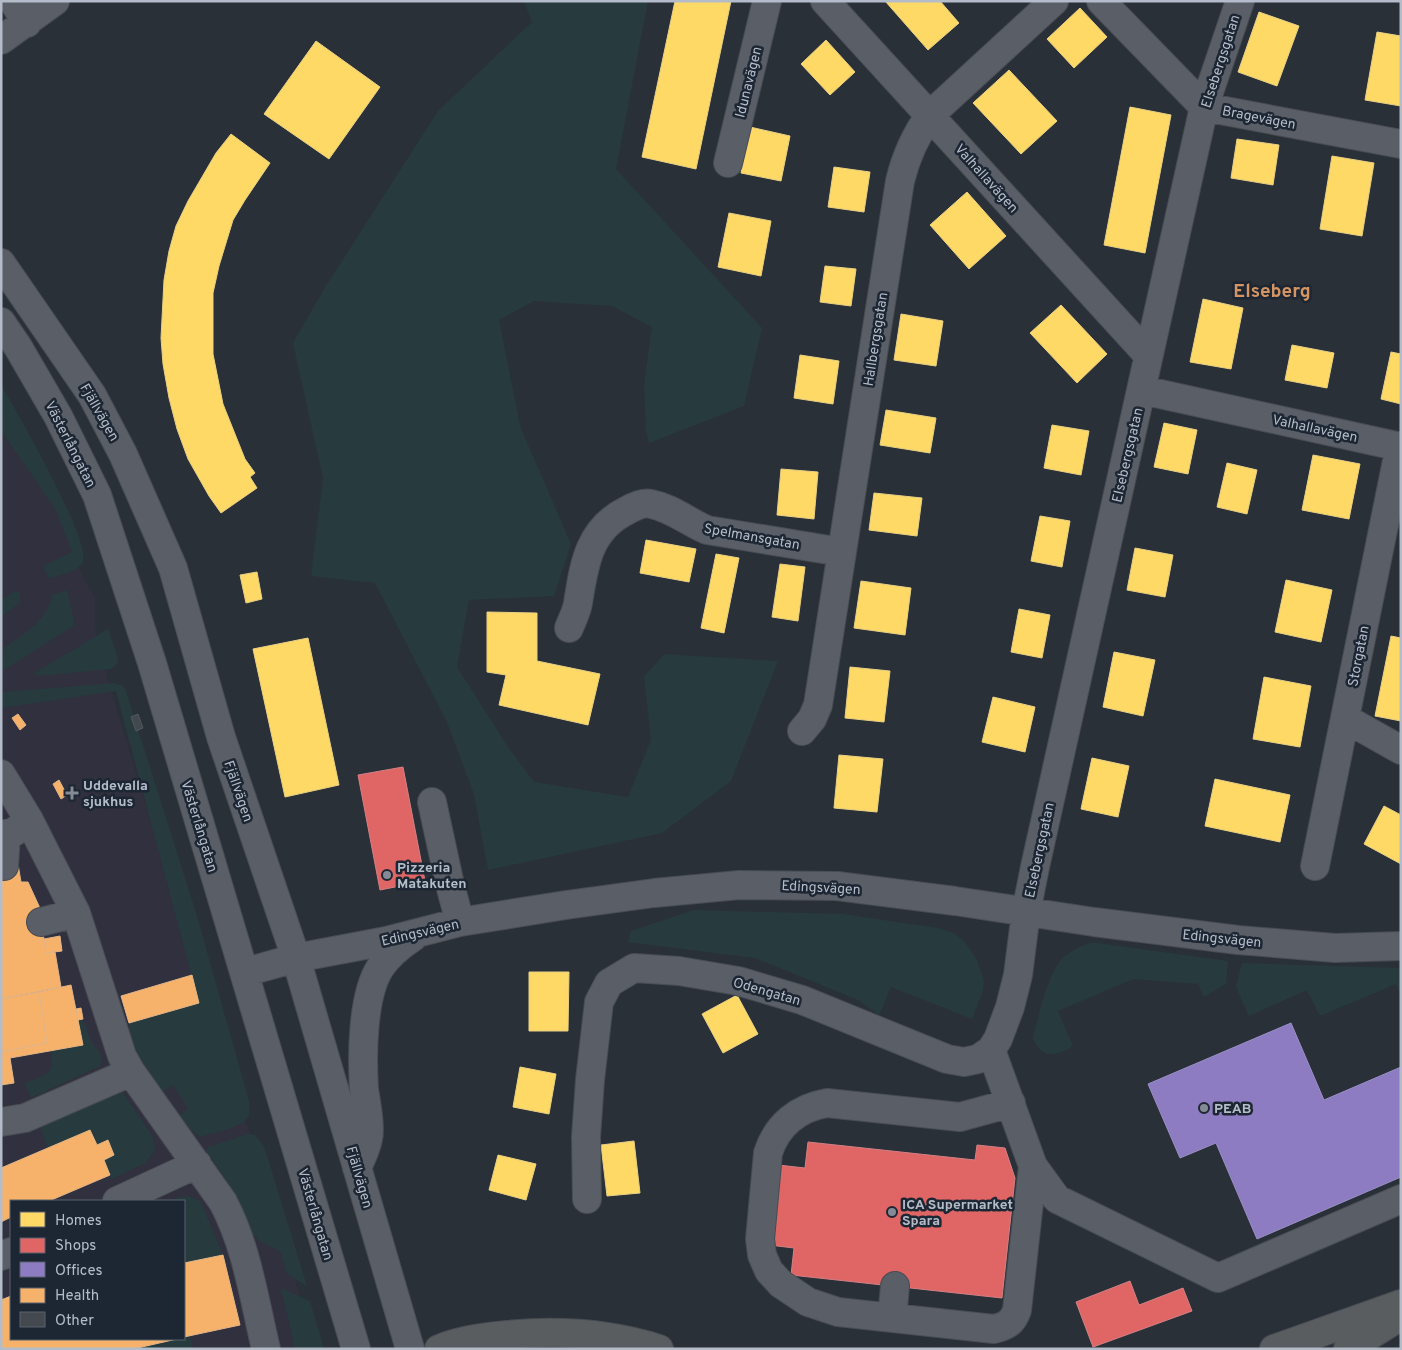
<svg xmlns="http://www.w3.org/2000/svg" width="1402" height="1350" viewBox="0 0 1402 1350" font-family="Overpass,sans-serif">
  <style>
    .medical { fill: #31303e; fill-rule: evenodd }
    .green { fill: #273a3e }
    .homes { fill: #ffd966; stroke: #e8d084 }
    .shops { fill: #e06666; stroke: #d38084 }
    .offices { fill: #8e7cc3; stroke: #998fc5 }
    .health { fill: #f6b26b; stroke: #e2b587 }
    .building { fill: #444950; stroke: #52575f }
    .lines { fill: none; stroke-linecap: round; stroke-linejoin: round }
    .minor-casing { stroke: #484c53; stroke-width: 30 }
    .highway-casing { stroke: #474c53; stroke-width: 30 }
    .minor { stroke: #5a5e66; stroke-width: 28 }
    .highway { stroke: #5a5d60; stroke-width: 28 }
    .poi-dot { fill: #848b96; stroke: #1d2633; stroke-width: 2 }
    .labels { text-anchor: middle; stroke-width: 5; stroke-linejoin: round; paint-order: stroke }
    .street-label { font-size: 14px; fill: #b4bcc9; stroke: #1d2633 }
    .poi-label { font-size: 14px; font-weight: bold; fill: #b4bcc9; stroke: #1d2633; text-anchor: start }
    .district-label { font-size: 19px; font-weight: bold; fill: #d59563; stroke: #1d2633 }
  </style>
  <rect width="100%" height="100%" fill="#2a3038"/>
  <path class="medical" d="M1 396 55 497 80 571 95 597 96 641 225 1066 274 1198 313 1349H1ZM11 1201H184V1339H11Z"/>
  <path class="green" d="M524 1H648L616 169 762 328 744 406 649 443 646 430 644 384 652 327 612 306 534 301 499 320 520 426 571 544 554 596 469 600 457 667 508 747 534 782 628 797 651 740 644 676 665 654 778 661 731 781 662 833 488 870 474 794 447 722 375 583 311 576 323 478 293 343 324 289 438 111 532 22Z
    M1 385C15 408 92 542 83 562 78 572 59 575 49 579L43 566 72 552 56 510 1 431Z
    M67 590 75 625 1 672V650C21 635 47 622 52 595Z
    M13 592H17L20 593V603L1 617V600Z
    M108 629 118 659 117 663 111 669 38 676 34 674 36 672Z
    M114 683 123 686 126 691 197 916 249 1101C249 1107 250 1112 248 1117 242 1128 212 1133 200 1137L186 1126 180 1116 188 1108 173 1085 163 1092C153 1076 126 1042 129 1023L199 1003 116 691 1 708V693L4 692Z
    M694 910 843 914 938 928 954 933 964 941 976 958 984 980 983 991 972 1019 891 987 879 1015 858 1000 755 958 628 942 631 931Z
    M1090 943H1097L1228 961 1226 984 1204 997 1198 984 1133 979 1058 1011 1073 1046C1057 1056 1042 1060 1033 1038 1038 1017 1047 978 1060 961 1068 952 1079 947 1090 943Z
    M1242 963 1401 968V995L1396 984 1320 1016 1307 990 1249 1016 1236 987Z
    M83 1019C86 1026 87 1033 91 1040 95 1049 106 1055 100 1066L31 1098 25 1083C47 1074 55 1077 51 1050L78 1020Z
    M121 1090 153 1137 155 1151 145 1163 112 1179 104 1160 114 1155 108 1140 97 1145 90 1130 48 1148 39 1124Z
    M248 1134 255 1135 264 1146 307 1286 287 1274 280 1251 259 1241 252 1233 226 1179 206 1151 208 1147Z
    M188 1196 200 1201 203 1207 223 1255 184 1263V1201H170L180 1197Z
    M281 1288 310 1301 324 1349H295Z
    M190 1336 193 1349H133L177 1339H184V1337Z"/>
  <path class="homes" d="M675 1H731L696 169 642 157Z
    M885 1H940L959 23 928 50Z
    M1080 8 1107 37 1074 68 1047 39Z
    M1259 12 1299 26 1277 86 1238 72Z
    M1377 32 1401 36V106L1365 100Z
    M826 40 855 72 830 95 801 64Z
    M316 41 380 87 329 159 264 114Z
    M1009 70 1057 121 1021 154 973 103Z
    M1130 107 1171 115 1145 253 1104 245Z
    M750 127 790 136 781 181 741 173Z
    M231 134 270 163 245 200 233 220 219 266 213 293V354L223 404 245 459 255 473 250 477 257 488 221 513 209 496 188 459 177 429 169 398 163 364 161 338 164 280 169 251 176 226 188 201 216 153Z
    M1237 139 1279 145 1273 185 1231 178Z
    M1332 156 1374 163 1362 236 1320 229Z
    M834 167 870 172 864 212 828 207Z
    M967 192 1006 236 969 269 930 225Z
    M729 213 771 221 761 276 718 267Z
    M825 266 856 269 851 306 820 302Z
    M1203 299 1243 308 1231 369 1190 362Z
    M1061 305 1107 354 1077 383 1030 333Z
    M901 314 943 321 936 366 894 360Z
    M1292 345 1334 353 1327 388 1285 380Z
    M1391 352 1401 354V404L1381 399Z
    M800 355 839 361 833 404 794 398Z
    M886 410 936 418 930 453 880 445Z
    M1164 423 1197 430 1188 474 1154 467Z
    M1052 425 1089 431 1081 475 1044 468Z
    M1313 455 1360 464 1349 519 1302 510Z
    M1227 463 1257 470 1247 514 1217 507Z
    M781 469 818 472 814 519 777 515Z
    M874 493 922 498 917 536 869 530Z
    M1040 516 1070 521 1062 567 1031 561Z
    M646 540 696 549 689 582 640 573Z
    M1135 548 1173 555 1165 597 1127 590Z
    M716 554 739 558 724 633 701 628Z
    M780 564 805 567 798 621 772 617Z
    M257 572 262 599 246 603 240 575Z
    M1286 580 1332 590 1321 642 1275 632Z
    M861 581 911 588 905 635 854 628Z
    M1019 609 1050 615 1042 658 1011 652Z
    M487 612 537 613V661L600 674 588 725 499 705 506 675 487 672Z
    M1391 636 1401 638V721L1375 716Z
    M308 638 339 785 285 797 253 649Z
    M1114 652 1155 660 1143 716 1103 707Z
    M850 667 890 671 884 722 845 718Z
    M1264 677 1311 686 1300 747 1253 739Z
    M993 697 1035 707 1025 752 982 742Z
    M839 755 883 759 877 812 834 808Z
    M1092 758 1129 766 1118 817 1081 809Z
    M1215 779 1290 795 1280 842 1205 826Z
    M1384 806 1401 815V864L1364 844Z
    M529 972H569L568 1031H529Z
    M737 995 758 1034 723 1053 702 1014Z
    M520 1067 556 1074 549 1114 513 1107Z
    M634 1141 640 1193 607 1196 601 1145Z
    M498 1155 536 1164 526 1200 489 1190Z"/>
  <path class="shops" d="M403 767 425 881 380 890 358 775Z
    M808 1142 975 1160 977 1145 1005 1148 1015 1178 1002 1298 791 1275 794 1248 769 1245 778 1165 805 1168Z
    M1130 1281 1139 1305 1183 1288 1192 1311 1093 1347 1076 1302Z"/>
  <path class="offices" d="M1291 1023 1324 1100 1401 1067V1177L1257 1239 1216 1143 1180 1158 1148 1084Z"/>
  <path class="health" d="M18 714 26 725 20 730 12 718Z
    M59 780 67 795 61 799 53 784Z
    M18 864 21 882H28L39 906 46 953 55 952 61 987 1 999V867Z
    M60 936 62 951 46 953 44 939Z
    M192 975 199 1003 129 1023 121 996Z
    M71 985 83 1045 10 1058 14 1083 1 1085V1052L47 1043 39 992Z
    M39 992 47 1043 1 1052V999Z
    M81 1008 83 1019 78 1020 76 1009Z
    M90 1130 97 1145 108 1140 114 1155 104 1160 110 1175 49 1201H11V1217L1 1222V1168Z
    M223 1255 240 1325 184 1337V1263Z
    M11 1296V1339H177L133 1349H1V1300Z"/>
  <path class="building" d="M138 714 143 728 136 731 131 717Z"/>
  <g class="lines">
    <g class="minor-casing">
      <path id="minor" d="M13 1 27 23
        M825 1 1148 355
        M1101 1 1204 107 1401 144
        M1 40 55 1
        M728 163 767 1
        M1 263 92 395 123 454 173 568 221 737 296 958 410 1349
        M1 322 18 347 58 416 97 495 152 663 356 1349
        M1142 390 1401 447
        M569 628C572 620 577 611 578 603 584 566 588 530 626 511 633 507 643 502 651 504 672 508 688 522 707 530L841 552
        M1346 719 1401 750
        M802 731 812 719 818 705 900 181C906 156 915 136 930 115L1054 1
        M1 774 29 820 76 913 122 1056 131 1072 223 1202C247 1247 254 1299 266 1349
        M432 802 450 885 460 922
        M1 835 14 832 29 820
        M4 866 6 834
        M1315 866 1400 446
        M41 922 76 913
        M246 972 296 958 386 941 460 922 566 905 654 893 739 885 837 886 955 901 1094 922 1238 940 1335 948 1401 946
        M991 1050 1033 1166 1057 1199 1218 1278 1401 1199
        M1011 1103 960 1117 827 1103C798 1108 777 1125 768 1153L760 1239 762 1255 769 1271 781 1284 808 1302 838 1312 994 1329C1007 1326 1013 1322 1017 1310L1033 1166
        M1 1122 25 1118 131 1072
        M357 1168C361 1159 366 1149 368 1139 371 1128 366 1102 364 1089 362 1057 362 996 380 968 388 955 401 945 413 937
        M587 1199 586 1137 590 1080 599 1002 609 983 634 968 679 971 738 981 802 1000 947 1059 964 1062 978 1059 991 1050 998 1039 1010 1007 1018 975 1026 912 1035 867 1204 107 1240 1
        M117 1201 197 1164
        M1 1256 11 1252
        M892 1318 895 1286"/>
    </g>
    <g class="highway-casing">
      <path id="highway" d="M439 1349C460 1340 484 1337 507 1335 559 1330 609 1333 659 1349
        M1274 1349 1401 1304
        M1348 1349 1401 1316"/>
    </g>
    <use href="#minor" class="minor"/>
    <use href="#highway" class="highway"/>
  </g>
  <g class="poi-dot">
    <path d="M69.5 785.5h5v5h5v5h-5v5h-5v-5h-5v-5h5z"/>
    <circle cx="387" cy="875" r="5"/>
    <circle cx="1204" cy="1108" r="5"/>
    <circle cx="892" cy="1212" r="5"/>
  </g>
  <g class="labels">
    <g class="street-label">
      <text transform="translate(1220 61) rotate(-72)" y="5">Elsebergsgatan</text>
      <text transform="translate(748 82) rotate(-76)" y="5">Idunavägen</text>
      <text transform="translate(1259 117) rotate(11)" y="5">Bragevägen</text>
      <text transform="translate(987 178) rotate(48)" y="5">Valhallavägen</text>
      <text transform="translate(875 339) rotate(-81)" y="5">Hallbergsgatan</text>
      <text transform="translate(100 412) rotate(60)" y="5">Fjällvägen</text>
      <text transform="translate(1315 428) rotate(12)" y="5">Valhallavägen</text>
      <text transform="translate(71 444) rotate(63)" y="5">Västerlångatan</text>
      <text transform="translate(1127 455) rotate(-77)" y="5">Elsebergsgatan</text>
      <text transform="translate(752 536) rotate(10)" y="5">Spelmansgatan</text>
      <text transform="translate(1358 656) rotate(-79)" y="5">Storgatan</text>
      <text transform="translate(239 791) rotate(71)" y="5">Fjällvägen</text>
      <text transform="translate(200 826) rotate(73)" y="5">Västerlångatan</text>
      <text transform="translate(1039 850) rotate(-78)" y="5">Elsebergsgatan</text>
      <text transform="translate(821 887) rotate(3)" y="5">Edingsvägen</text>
      <text transform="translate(420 932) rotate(-13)" y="5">Edingsvägen</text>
      <text transform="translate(1222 938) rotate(6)" y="5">Edingsvägen</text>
      <text transform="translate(767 991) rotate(16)" y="5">Odengatan</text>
      <text transform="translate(360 1177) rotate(74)" y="5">Fjällvägen</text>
      <text transform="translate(316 1214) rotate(74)" y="5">Västerlångatan</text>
    </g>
    <g class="poi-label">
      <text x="83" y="790">Uddevalla<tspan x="83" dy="16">sjukhus</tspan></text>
      <text x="397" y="872">Pizzeria<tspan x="397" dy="16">Matakuten</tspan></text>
      <text x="1214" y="1113">PEAB</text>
      <text x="902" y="1209">ICA Supermarket<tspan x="902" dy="16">Spara</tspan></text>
    </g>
    <g class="district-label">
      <text x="1272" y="297">Elseberg</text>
    </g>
  </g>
  <rect width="1402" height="1350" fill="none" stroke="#b4bcc9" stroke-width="5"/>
  <rect x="10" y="1200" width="175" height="140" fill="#1d2633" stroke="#59626f"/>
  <rect x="20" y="1212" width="25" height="15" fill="#ffd966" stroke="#59626f"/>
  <text x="55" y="1225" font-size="15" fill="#b4bcc9">Homes</text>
  <rect x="20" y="1238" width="25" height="15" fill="#e06666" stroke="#59626f"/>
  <text x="55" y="1250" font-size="15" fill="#b4bcc9">Shops</text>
  <rect x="20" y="1262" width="25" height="15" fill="#8e7cc3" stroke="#59626f"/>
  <text x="55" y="1275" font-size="15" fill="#b4bcc9">Offices</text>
  <rect x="20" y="1288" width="25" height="15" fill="#f6b26b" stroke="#59626f"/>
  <text x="55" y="1300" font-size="15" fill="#b4bcc9">Health</text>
  <rect x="20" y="1312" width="25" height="15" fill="#444950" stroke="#59626f"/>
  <text x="55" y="1325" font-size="15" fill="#b4bcc9">Other</text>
</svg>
